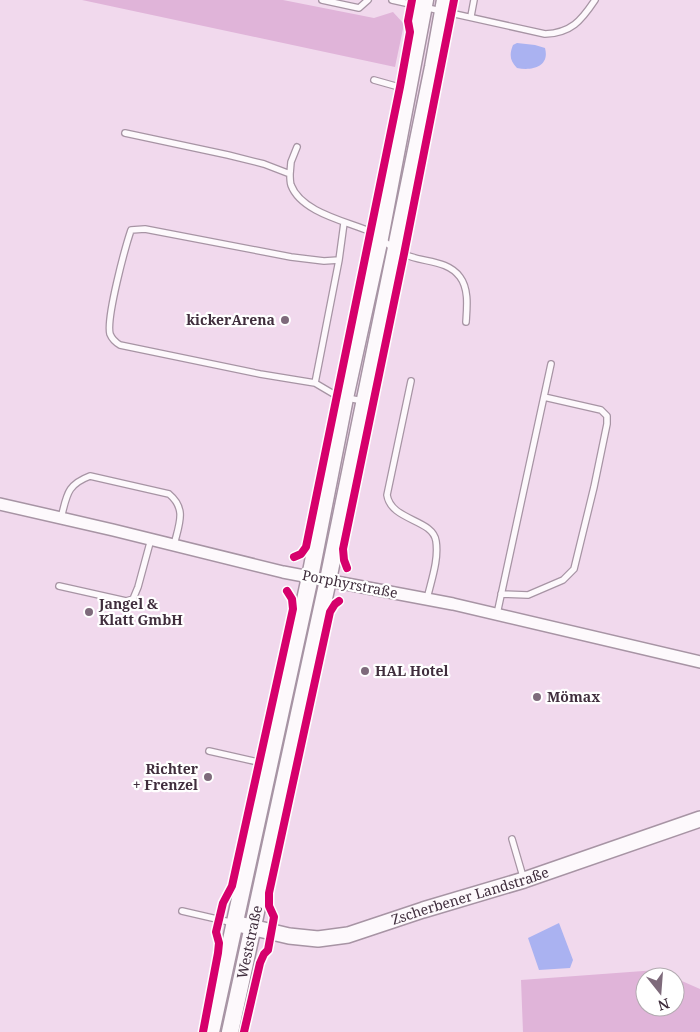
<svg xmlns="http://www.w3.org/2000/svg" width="700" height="1032" viewBox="0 0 700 1032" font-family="'Noto Serif',serif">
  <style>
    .green { fill: #e0b4d9 }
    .water { fill: #aab2f1 }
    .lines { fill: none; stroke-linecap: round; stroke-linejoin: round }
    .service-casing { stroke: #a794a4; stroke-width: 8 }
    .minor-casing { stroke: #a794a4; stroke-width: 14 }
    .tertiary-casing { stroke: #a794a4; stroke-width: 18 }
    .secondary-casing { stroke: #a794a4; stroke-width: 19 }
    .service { stroke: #fdf9fc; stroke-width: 5.5 }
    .minor { stroke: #fdf9fc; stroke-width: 11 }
    .tertiary { stroke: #fdf9fc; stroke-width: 15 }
    .secondary { stroke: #fdf9fc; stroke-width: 16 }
    .cycleway-casing { stroke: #fff; stroke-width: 11 }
    .cycleway { stroke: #d6006c; stroke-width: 8 }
    .poi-dot { fill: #7e6a7b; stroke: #fff; stroke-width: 2 }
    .labels { text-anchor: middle; stroke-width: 4.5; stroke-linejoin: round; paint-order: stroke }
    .poi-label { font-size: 14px; font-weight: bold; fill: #402e3d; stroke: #fff; text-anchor: start }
    .street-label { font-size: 14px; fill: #402e3d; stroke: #fff }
  </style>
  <rect width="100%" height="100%" fill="#f1d9ed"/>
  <path class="green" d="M82 0H283L374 18 393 12 404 24 395 67Z
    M657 970 674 977H645V1007H675V978L700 989V1032H523L521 980Z"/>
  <path class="water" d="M517 43 535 45 545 48C550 67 532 71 517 68 510 61 509 55 513 45Z
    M559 923 573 960 570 968 539 970 528 938Z"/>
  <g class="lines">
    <g class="service-casing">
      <path id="service" d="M322 0 359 8 368 0
        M392 0 545 34C571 33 581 21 595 0
        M471 16 474 0
        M374 80 406 89
        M125 133 228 155 264 164 290 174C290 177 290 182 291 185 301 212 345 221 369 231 381 237 391 249 404 254 422 263 447 259 460 277 469 289 467 307 466 322
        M290 174 291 162 297 147
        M344 223 339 260 324 261 291 257 145 229 131 230C125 248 106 318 110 334 112 339 115 342 120 345L260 374 315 383 337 396 363 401
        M411 381 387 495C391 521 433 519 436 541 439 560 431 581 427 599
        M315 383 339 260
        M61 518C67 496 66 485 90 476L169 494C187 509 179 524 174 545
        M59 586 126 601 133 599 138 587 151 539
        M501 594 528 595 563 580 574 569 594 487 607 424V416L601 410 544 397
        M497 614 551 364
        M209 751 267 764
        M512 839 524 880
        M182 911 234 923"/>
    </g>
    <g class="minor-casing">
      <path id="minor" d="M0 504 113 530 283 572 453 604 700 662"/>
    </g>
    <g class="tertiary-casing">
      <g id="tertiary">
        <path id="s1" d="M234 923 289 936 318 939 348 935 423 910 524 880 700 819"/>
      </g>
    </g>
    <g class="secondary-casing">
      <g id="secondary">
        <path d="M211 1032 310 577 345 398 380 238 425 0"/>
        <path id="s2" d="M230 1032 328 580 433 67 445 0"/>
      </g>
    </g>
    <use href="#service" class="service"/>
    <use href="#minor" class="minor"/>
    <use href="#tertiary" class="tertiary"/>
    <use href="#secondary" class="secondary"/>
    <g class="cycleway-casing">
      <path id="cycleway" d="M294 557 301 554 306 547 400 87 410 32 408 21 412 0
        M347 568 344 560 343 549 404 254 454 0
        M203 1032 218 953 219 943 216 932 223 903 232 886 293 609 292 599 287 591
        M244 1032 260 963 264 954 268 950 274 917 269 906V893L330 612 335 604 339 601"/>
    </g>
    <use href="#cycleway" class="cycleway"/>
  </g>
  <g class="poi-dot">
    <circle cx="285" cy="320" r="5"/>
    <circle cx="89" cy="612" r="5"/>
    <circle cx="365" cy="671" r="5"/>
    <circle cx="537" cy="697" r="5"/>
    <circle cx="208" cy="777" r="5"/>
  </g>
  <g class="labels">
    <g class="poi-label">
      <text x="275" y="325" text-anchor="end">kickerArena</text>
      <text x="99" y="609">Jangel &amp;<tspan x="99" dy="16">Klatt GmbH</tspan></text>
      <text x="375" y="676">HAL Hotel</text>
      <text x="547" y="702">Mömax</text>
      <text x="198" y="774" text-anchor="end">Richter<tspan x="198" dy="16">+ Frenzel</tspan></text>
    </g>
    <g class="street-label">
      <text transform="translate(350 584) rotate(11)" y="5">Porphyrstraße</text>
      <text dy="5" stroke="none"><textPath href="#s1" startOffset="244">Zscherbener Landstraße</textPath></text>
      <text dy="5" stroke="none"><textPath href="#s2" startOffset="92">Weststraße</textPath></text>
    </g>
  </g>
  <g transform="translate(660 992) rotate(163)"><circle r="24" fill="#ffffff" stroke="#b3abb1"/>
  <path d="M0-4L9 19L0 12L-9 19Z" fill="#7e6a7b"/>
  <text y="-8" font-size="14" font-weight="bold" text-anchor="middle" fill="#402e3d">N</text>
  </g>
</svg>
